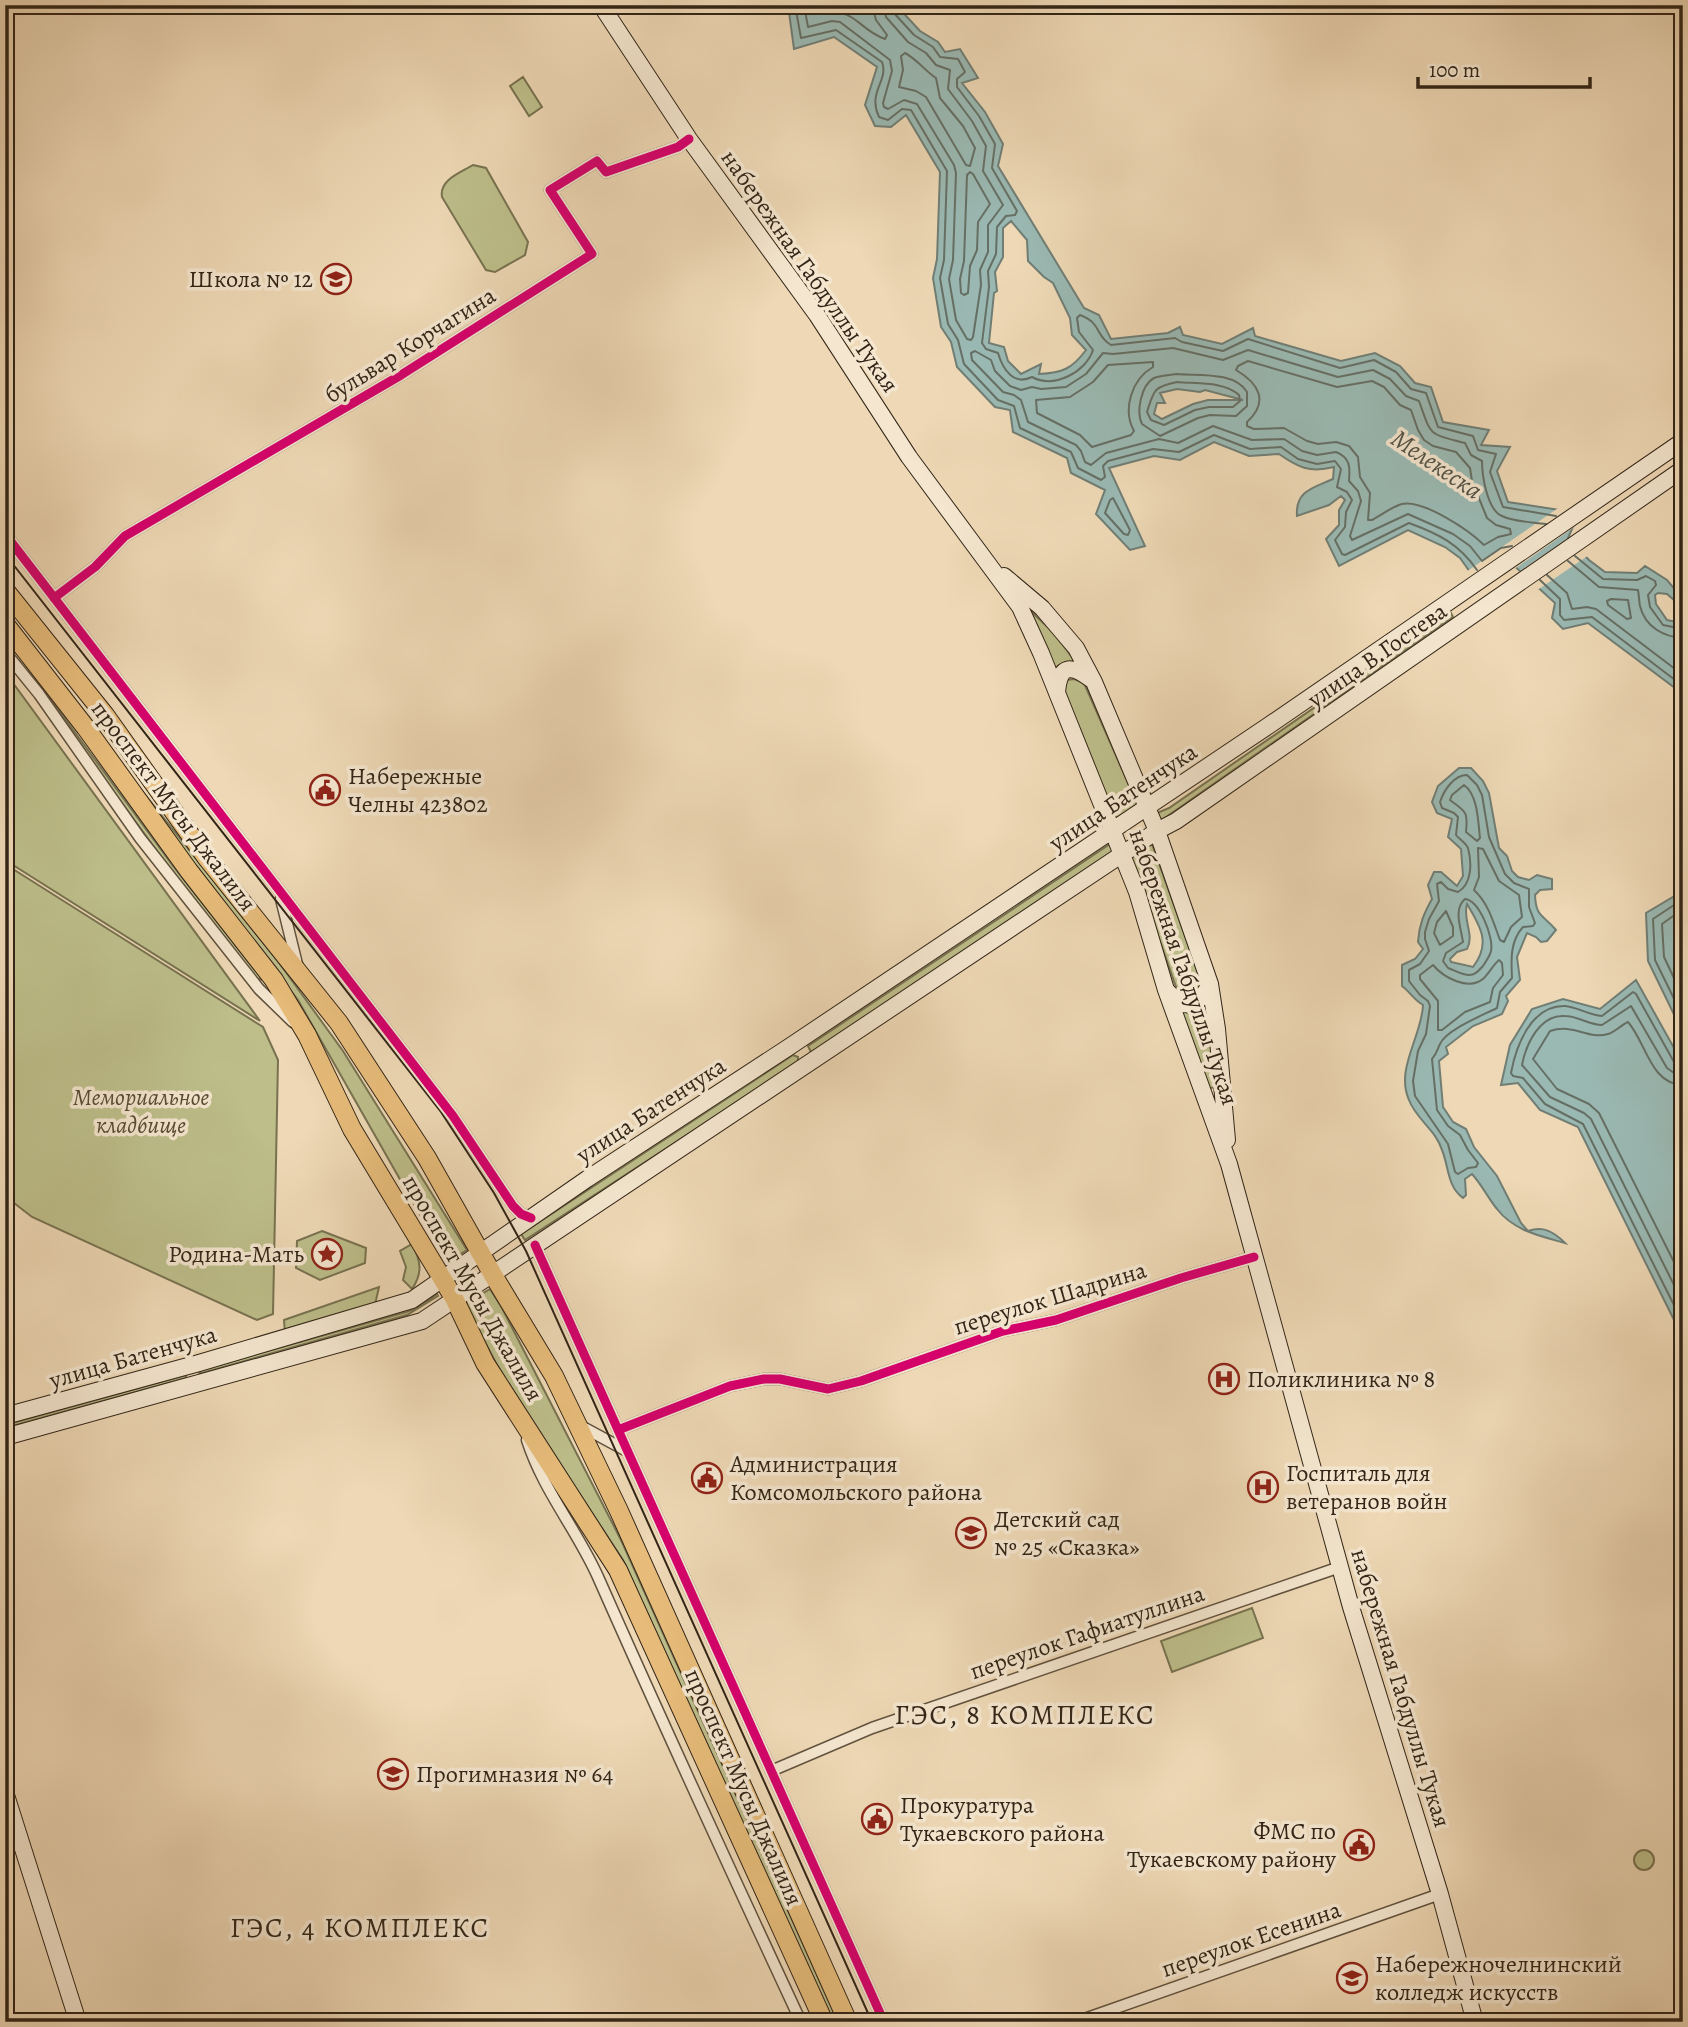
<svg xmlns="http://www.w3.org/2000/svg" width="1688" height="2027" viewBox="0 0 1688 2027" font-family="Alegreya,serif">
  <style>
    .green { fill: #bdbe8a; stroke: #787250; stroke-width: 2 }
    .water { fill: #9ab9b3; stroke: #707e75; stroke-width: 2; fill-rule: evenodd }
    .pier { fill: #eed8b5 }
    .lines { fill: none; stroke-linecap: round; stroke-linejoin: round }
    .shore { stroke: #666f65; stroke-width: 2 }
    .street-casing { stroke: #61523e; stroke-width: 13 }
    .secondary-casing { stroke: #322517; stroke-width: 18 }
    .primary-casing { stroke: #322517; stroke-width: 20 }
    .street { stroke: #f4e6cf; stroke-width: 10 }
    .secondary { stroke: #f4e6cf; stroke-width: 16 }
    .primary { stroke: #e7bc7a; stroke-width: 18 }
    .tram { stroke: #322517; stroke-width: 2 }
    .cycleway-casing { stroke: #f4e6cf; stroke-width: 13 }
    .cycleway { stroke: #d6006c; stroke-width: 9 }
    .labels { text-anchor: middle; stroke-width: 7; stroke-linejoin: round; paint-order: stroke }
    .street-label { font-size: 24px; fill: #322517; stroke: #f4e6cf }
    .poi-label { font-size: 24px; fill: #322517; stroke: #f4e6cf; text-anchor: start }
    .park-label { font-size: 24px; font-style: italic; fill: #554b34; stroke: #f4e6cf }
    .water-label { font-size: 26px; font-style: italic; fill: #515146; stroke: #f4e6cf }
    .quarter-label { font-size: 28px; letter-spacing: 2px; fill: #322517; stroke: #f4e6cf }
  </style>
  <rect width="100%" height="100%" fill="#eed8b5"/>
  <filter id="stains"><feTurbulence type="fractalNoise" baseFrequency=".00286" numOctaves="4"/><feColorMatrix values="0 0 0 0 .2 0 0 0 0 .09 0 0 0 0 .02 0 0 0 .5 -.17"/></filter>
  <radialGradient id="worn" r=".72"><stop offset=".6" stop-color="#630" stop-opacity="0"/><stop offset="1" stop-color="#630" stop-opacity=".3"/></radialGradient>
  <path class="green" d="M523 77 542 107 529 116 510 86Z
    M473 165 486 168 528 242 525 255 495 272 486 270 442 197C439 180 460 173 473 165Z
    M1022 603 1053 632 1078 665 1057 671Z
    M1451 613 1453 617 1159 822 1157 813 1169 808Z
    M5 619 277 960 343 1051 467 1250 447 1262 298 1000Z
    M5 637 173 866 263 980 255 978 171 870 5 644Z
    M5 672 260 1021 5 860Z
    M1074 679 1084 683 1139 808 1116 822 1062 692 1067 680Z
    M1110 844 1114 852 812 1054 808 1046Z
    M1152 844 1202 983C1198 990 1193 995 1184 996L1176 987 1131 858Z
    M5 864 263 1027 278 1060 273 1314 257 1320 32 1217 5 1196Z
    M1207 1004 1215 1087 1207 1089 1182 1012 1195 1013Z
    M793 1055 798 1057V1063L525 1240 521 1234Z
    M322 1231 366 1248 365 1263 320 1280 296 1268 297 1241Z
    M412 1244C421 1261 423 1273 412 1289L403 1280 406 1267 400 1251Z
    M379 1287 374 1309 285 1334 284 1320Z
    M490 1289 502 1308 621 1540 838 2022H833L623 1560 527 1414 496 1363 465 1304Z
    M437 1294 438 1296 407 1315 199 1374 201 1370 406 1312 417 1308Z
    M186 1375V1378L5 1428V1425Z
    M1252 1608 1263 1638 1172 1672 1161 1641Z
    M1634 1860a10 10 0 1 1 20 0a10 10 0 1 1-20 0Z"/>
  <path class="water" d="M788 5H896L920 31 938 42 945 52 960 49 978 78 962 83 985 112 1003 144 998 166 1084 308 1099 315 1111 339 1168 333 1180 327 1183 335 1222 344 1253 328 1255 336 1341 361 1375 353 1400 366 1415 383 1431 387 1443 422 1489 430 1481 445 1510 447 1497 471 1508 502 1579 513 1568 538 1589 560 1605 572 1637 573 1645 566 1667 580 1683 599 1682 607 1667 594 1658 593 1655 595 1656 604 1667 620 1683 623V694L1588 623 1563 629 1552 618 1555 603 1509 561 1480 586 1460 558 1445 547 1408 530 1339 566 1326 539 1339 525V510L1345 500 1341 496 1329 505 1297 516C1295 491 1313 488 1333 479L1334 467C1310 473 1299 468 1279 454L1249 456 1214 442 1180 460 1154 456 1109 468 1145 546 1130 550 1096 514 1105 490 1071 473 1067 458 1013 432 1010 410 995 407 957 367 951 342 941 327 933 278 937 259 940 172 906 115 891 127 875 126 865 105 877 67 834 37 794 49ZM1011 221 1027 240 1028 261 1044 277 1053 283 1070 318 1072 335 1086 350C1072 369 1062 373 1039 374L1041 364 1021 374 1008 361 1004 347 989 343 994 293 997 291 995 272 1003 257V228ZM1177 389 1200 392 1205 390 1243 400H1208L1193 404 1162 419 1154 414 1157 403H1165L1160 393Z
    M1459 768H1471L1483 781 1489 793 1499 848 1507 856 1512 871 1518 877 1529 880 1537 875 1552 879V889L1540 890 1535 895C1536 918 1543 914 1556 930L1547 941 1541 942 1536 937 1527 933 1517 957 1520 980 1506 996 1508 1001 1502 1014 1473 1026 1446 1047 1448 1054 1439 1061 1443 1107 1453 1122 1466 1129 1474 1147 1497 1176 1521 1223 1528 1231C1543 1226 1553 1231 1565 1243 1540 1236 1514 1231 1497 1209 1488 1198 1482 1185 1472 1174L1465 1179 1466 1195 1463 1198C1447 1186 1449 1167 1442 1150 1436 1130 1416 1119 1409 1100 1395 1069 1422 1036 1423 1005 1414 1000 1410 992 1402 986V965L1415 959 1423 949 1418 942C1419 925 1424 913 1432 899L1428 885 1434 872H1441L1457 886 1463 876 1461 849 1448 837 1452 819 1437 813 1432 802 1438 786ZM1467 904C1481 927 1491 944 1473 967L1451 962 1450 959 1457 952 1467 949C1475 935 1462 919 1467 904Z
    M1683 891V1033L1648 961 1646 913Z
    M1636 980 1683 1064V1338L1578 1127 1540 1110 1518 1083 1501 1085 1510 1045 1532 1009 1563 999 1600 1009Z"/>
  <path class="pier" d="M1561 506 1579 509 1582 514 1577 525 1513 570 1509 566 1481 589 1477 588 1466 572Z
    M1573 535 1572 538 1589 555 1536 591 1517 573Z"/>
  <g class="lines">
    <path class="shore" d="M795 5 801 38 836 30 882 62C889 81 867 92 879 117L888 120 902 109 911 110 947 171 944 260 940 278 948 324 958 340 964 364 998 400 1014 406 1020 428 1071 452 1078 468 1101 480 1105 477 1103 466 1108 461 1153 449 1179 452 1214 435 1250 449 1281 447 1298 459 1317 464 1335 461 1341 469 1337 487 1347 492 1352 500 1346 512 1345 527 1335 540 1342 554 1345 555 1409 523C1439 534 1459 544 1477 570
      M804 5 808 27 832 21 840 22 890 60 892 71 883 103 884 107 888 109 904 100 917 104 954 165 956 173 953 260 949 279 956 320 967 339 971 340 973 337 981 285 980 270 988 252V225L1003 205 983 171 986 146 972 121 948 89 950 70 936 65 926 53 908 42 886 17 883 5
      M815 5 818 14C857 6 855 28 885 39L887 35 876 20 872 5
      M892 5 893 12 914 35 933 47 940 57 958 59 965 72 957 79V87L979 116 995 144 992 168 1017 211 1015 215 1006 216 997 227 996 254 988 271 989 287 982 343 986 349 998 353C1003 370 1014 386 1032 377 1054 389 1086 372 1093 350L1079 332 1077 318 1080 315C1102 323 1095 336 1111 345L1175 338 1182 342 1223 351 1248 339 1340 368 1374 360 1396 372 1411 389 1426 393 1438 427 1473 436 1478 450 1496 454 1490 472 1503 507 1556 516
      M905 53C918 60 924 70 936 78L940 98 963 126 975 148 970 166 966 165 926 97 916 91 899 87 903 70 901 56Z
      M970 172 973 174 990 204 978 222 977 250 970 266 968 293 964 295 961 293 960 279 964 261 967 175Z
      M1248 361 1337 387 1372 381 1384 387 1400 405 1411 410 1418 430 1424 440 1433 446 1456 452 1470 468 1472 481 1487 518 1496 525 1510 529 1511 534 1498 537 1484 545C1470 531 1423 499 1402 504 1391 507 1382 515 1372 520H1368L1370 493 1360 477 1358 457 1349 446 1336 442 1318 444 1307 441 1284 428 1254 429 1247 426V422C1270 401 1258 383 1236 370L1238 366Z
      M1153 362V367C1132 379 1122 409 1134 431L1131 435 1092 447 1080 435 1037 413 1036 400 1070 397 1093 382 1108 365Z
      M1177 374C1198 376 1234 371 1247 392V406L1236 416 1210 415 1198 418 1160 436 1142 424C1136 412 1141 385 1154 378 1161 375 1170 375 1177 374Z
      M1177 382C1196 384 1224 381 1239 395L1240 401 1233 407H1209L1195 410 1164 425 1151 420 1147 412C1154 390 1153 387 1177 382Z
      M1113 498 1130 530 1128 535 1124 534 1105 513 1110 500Z
      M1512 546 1501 548 1482 561 1470 546 1453 534 1408 514 1352 540 1350 536 1361 501 1358 491 1349 481C1350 468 1351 458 1336 452L1317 455 1302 451 1284 439 1252 440 1213 426 1178 443 1159 439 1106 453 1091 465 1085 462 1081 451 1076 445 1028 422 1021 400 1014 395 1003 392 972 360 971 353 975 351 991 360 995 371 1010 386 1021 390 1032 387 1041 389 1066 387 1086 374 1103 353 1113 354 1173 348 1223 360 1248 350 1338 377 1373 370 1390 379 1406 396 1419 401C1432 437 1427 433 1465 443L1471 455 1482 461C1482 475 1487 510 1502 516 1514 522 1532 522 1546 524
      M1575 556 1603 579 1637 580 1646 576 1655 581 1656 585 1648 595 1650 607 1663 625 1683 629
      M1568 561 1599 587 1638 590C1639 595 1639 601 1640 606 1645 627 1664 637 1683 638
      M1547 575 1567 593 1572 609 1587 607 1596 609 1683 675
      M1540 580 1560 599V615L1564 620 1592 617 1683 686
      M1611 599 1628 600 1631 618 1627 619 1608 605 1607 601Z
      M1467 775 1477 785 1482 795 1489 837 1505 874 1514 883 1529 889V907L1535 923 1533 926 1523 927C1510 941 1511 960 1512 978L1500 992 1497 1008C1483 1015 1446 1030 1440 1044 1437 1050 1437 1053 1432 1059L1437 1110 1448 1126 1460 1135 1468 1150 1478 1163 1476 1167 1468 1168 1458 1174 1455 1172 1448 1144 1415 1096 1413 1081 1418 1051 1426 1034 1430 1006 1428 1001 1420 995 1409 981V970L1420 964 1429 951 1425 939V932L1429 919 1439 901 1437 884 1441 882 1448 889 1458 892C1472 884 1472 863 1468 848 1466 843 1459 839 1456 835L1458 817 1454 813 1442 808 1440 802C1444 790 1454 775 1467 775Z
      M1464 785C1478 795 1478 821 1480 838L1477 841 1466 832C1468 811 1466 812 1450 800L1452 795Z
      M1478 848 1483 849 1499 881 1519 895 1522 917 1511 927 1504 942 1500 940C1493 922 1489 904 1474 890L1479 877Z
      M1465 899C1479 900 1494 937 1491 951 1490 956 1486 961 1483 966 1479 970 1476 975 1469 975 1463 975 1454 970 1448 968L1443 961 1446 953 1463 942C1461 928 1453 909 1465 899Z
      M1683 899 1653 919 1655 960 1683 1017
      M1683 909 1662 924 1664 957 1683 997
      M1446 911 1453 927V936L1440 945 1434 933 1437 922Z
      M1499 960 1502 963 1503 975 1493 988 1490 1002 1465 1012 1442 1030H1438V1001L1420 979V975L1433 965C1443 977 1469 992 1484 978 1490 972 1493 965 1499 960Z
      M1683 1066 1674 1062 1636 994 1633 992 1602 1016C1589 1015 1577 1007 1565 1006 1531 1005 1516 1046 1511 1073L1513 1076 1523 1078 1545 1104 1583 1124 1683 1323
      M1683 1075 1674 1073 1667 1068 1631 1006 1602 1025C1589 1025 1578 1016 1565 1016 1540 1014 1526 1044 1522 1065L1550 1097 1584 1113 1591 1119 1683 1303
      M1683 1085C1650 1084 1646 1042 1628 1022 1621 1025 1615 1032 1608 1034 1588 1040 1574 1023 1550 1031L1533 1059 1557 1089 1589 1104 1599 1113 1683 1280"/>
    <g class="street-casing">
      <path id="street" d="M5 534 453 1116 513 1206 521 1214 531 1218
        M54 598 95 567 125 536 401 375 592 254 550 190 597 161 606 172 678 147 689 139
        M5 652 39 694 140 838 259 989 293 1022
        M281 899 298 968
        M535 1245 884 2022
        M577 1424 627 1451
        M618 1430 730 1386 764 1379H780L828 1389 861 1381 1003 1331 1056 1320 1181 1278 1254 1257
        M527 1440C543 1490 577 1530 598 1577 664 1726 732 1874 801 2022
        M771 1771 872 1728 1340 1567
        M1076 2022 1440 1894"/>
    </g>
    <g class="secondary-casing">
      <path id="secondary" d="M601 5 689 139 817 315 909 457 1020 607 1041 653 1137 892 1166 990 1229 1164 1351 1607 1440 1894 1475 2022
        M1004 576 1042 608 1076 648 1094 682 1157 831 1210 984 1217 1029 1227 1140
        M1057 693C1059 664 1071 664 1092 680
        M1168 992C1185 1012 1198 1007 1210 984
        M5 1416 199 1363 412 1300 587 1179 789 1047 1268 726 1683 441
        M5 1437 422 1321 1157 831 1176 821 1683 469
        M5 1792 78 2022"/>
    </g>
    <g class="primary-casing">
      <path id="primary" d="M5 590 105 715 206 857 339 1023 427 1158 493 1275 554 1376 619 1511 848 2022
        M5 624 86 728 189 871 274 980 307 1035 352 1129 454 1298 485 1363 618 1570 824 2022"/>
    </g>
    <use href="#street" class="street"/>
    <use href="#secondary" class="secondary"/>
    <use href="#primary" class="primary"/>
    <path class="tram" d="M5 554 441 1112 494 1193 526 1251 872 2022"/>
    <g class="cycleway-casing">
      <path id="cycleway" d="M5 534 453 1116 513 1206 521 1214 531 1218
        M54 598 95 567 125 536 401 375 592 254 550 190 597 161 606 172 678 147 689 139
        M535 1245 884 2022
        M618 1430 730 1386 764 1379H780L828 1389 861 1381 1003 1331 1056 1320 1181 1278 1254 1257"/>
    </g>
    <use href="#cycleway" class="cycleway"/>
  </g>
  <defs>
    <g id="school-ring" transform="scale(1.575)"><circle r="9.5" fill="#f4e6cf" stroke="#8f2418" stroke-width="1.5"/><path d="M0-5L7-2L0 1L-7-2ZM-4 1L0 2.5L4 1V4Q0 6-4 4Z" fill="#8f2418"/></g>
    <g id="civic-ring" transform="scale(1.575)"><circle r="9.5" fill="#f4e6cf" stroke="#8f2418" stroke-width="1.5"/><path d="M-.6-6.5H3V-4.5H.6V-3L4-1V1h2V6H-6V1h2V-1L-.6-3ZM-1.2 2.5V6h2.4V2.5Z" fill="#8f2418"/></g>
    <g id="sight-ring" transform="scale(1.575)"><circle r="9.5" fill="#f4e6cf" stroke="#8f2418" stroke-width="1.5"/><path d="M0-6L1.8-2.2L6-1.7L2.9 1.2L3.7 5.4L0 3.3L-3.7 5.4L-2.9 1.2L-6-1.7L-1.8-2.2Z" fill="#8f2418"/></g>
    <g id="hospital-ring" transform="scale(1.575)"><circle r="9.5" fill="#f4e6cf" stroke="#8f2418" stroke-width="1.5"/><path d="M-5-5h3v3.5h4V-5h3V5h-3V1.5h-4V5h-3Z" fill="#8f2418"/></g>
    <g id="university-ring" transform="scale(1.575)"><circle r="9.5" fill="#f4e6cf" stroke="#8f2418" stroke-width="1.5"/><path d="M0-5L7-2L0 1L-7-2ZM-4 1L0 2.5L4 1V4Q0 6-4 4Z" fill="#8f2418"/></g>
  </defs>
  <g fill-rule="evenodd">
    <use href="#school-ring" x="336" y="279"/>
    <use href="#civic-ring" x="325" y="790"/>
    <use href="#sight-ring" x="327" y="1254"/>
    <use href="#hospital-ring" x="1224" y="1379"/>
    <use href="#civic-ring" x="707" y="1478"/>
    <use href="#hospital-ring" x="1263" y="1487"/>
    <use href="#school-ring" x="971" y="1533"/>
    <use href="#school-ring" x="393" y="1774"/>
    <use href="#civic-ring" x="877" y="1819"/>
    <use href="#civic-ring" x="1359" y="1845"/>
    <use href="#university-ring" x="1352" y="1978"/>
  </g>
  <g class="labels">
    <g class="street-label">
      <text transform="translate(810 271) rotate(55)" y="8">набережная Габдуллы Тукая</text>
      <text transform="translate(410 345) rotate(-32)" y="8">бульвар Корчагина</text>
      <text transform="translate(1377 655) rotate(-35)" y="8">улица В.Гостева</text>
      <text transform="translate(1123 797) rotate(-34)" y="8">улица Батенчука</text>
      <text transform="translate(174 806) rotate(53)" y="8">проспект Мусы Джалиля</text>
      <text transform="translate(1184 967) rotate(71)" y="8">набережная Габдуллы Тукая</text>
      <text transform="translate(651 1110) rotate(-33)" y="8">улица Батенчука</text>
      <text transform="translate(473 1288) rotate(60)" y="8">проспект Мусы Джалиля</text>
      <text transform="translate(1050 1298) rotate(-17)" y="8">переулок Шадрина</text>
      <text transform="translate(133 1357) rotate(-16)" y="8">улица Батенчука</text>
      <text transform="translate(1087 1632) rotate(-19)" y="8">переулок Гафиатуллина</text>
      <text transform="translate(1401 1688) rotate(73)" y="8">набережная Габдуллы Тукая</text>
      <text transform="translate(744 1787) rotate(66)" y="8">проспект Мусы Джалиля</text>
      <text transform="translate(1251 1939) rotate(-19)" y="8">переулок Есенина</text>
    </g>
    <g class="poi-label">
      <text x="313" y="287" text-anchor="end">Школа № 12</text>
      <text x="348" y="784">Набережные<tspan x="348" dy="28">Челны 423802</tspan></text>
      <text x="304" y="1262" text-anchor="end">Родина-Мать</text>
      <text x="1247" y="1387">Поликлиника № 8</text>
      <text x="730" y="1472">Администрация<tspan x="730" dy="28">Комсомольского района</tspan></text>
      <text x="1286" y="1481">Госпиталь для<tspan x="1286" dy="28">ветеранов войн</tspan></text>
      <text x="994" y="1527">Детский сад<tspan x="994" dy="28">№ 25 «Сказка»</tspan></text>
      <text x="416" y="1782">Прогимназия № 64</text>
      <text x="900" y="1813">Прокуратура<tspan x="900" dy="28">Тукаевского района</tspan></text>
      <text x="1336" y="1839" text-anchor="end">ФМС по<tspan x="1336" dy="28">Тукаевскому району</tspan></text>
      <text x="1375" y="1972">Набережночелнинский<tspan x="1375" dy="28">колледж искусств</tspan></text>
    </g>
    <g class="park-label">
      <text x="141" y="1105">Мемориальное<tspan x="141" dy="28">кладбище</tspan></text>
    </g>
    <g class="water-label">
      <text transform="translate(1437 464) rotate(34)" y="9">Мелекеска</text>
    </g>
    <g class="quarter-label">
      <text x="1025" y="1724">ГЭС, 8 КОМПЛЕКС</text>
      <text x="360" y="1937">ГЭС, 4 КОМПЛЕКС</text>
    </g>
  </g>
  <rect width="1688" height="2027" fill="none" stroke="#eed8b5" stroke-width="28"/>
  <rect x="7" y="7" width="1674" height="2013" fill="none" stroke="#322517" stroke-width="3.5"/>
  <rect x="14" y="14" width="1660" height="1999" fill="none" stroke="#322517" stroke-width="2"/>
  <path d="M1418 77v10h172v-10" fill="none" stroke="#322517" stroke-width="3.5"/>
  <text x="1429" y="77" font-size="21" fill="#322517" stroke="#f4e6cf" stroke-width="5" paint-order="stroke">100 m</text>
  <rect width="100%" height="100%" filter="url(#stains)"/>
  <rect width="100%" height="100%" fill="url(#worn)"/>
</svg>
